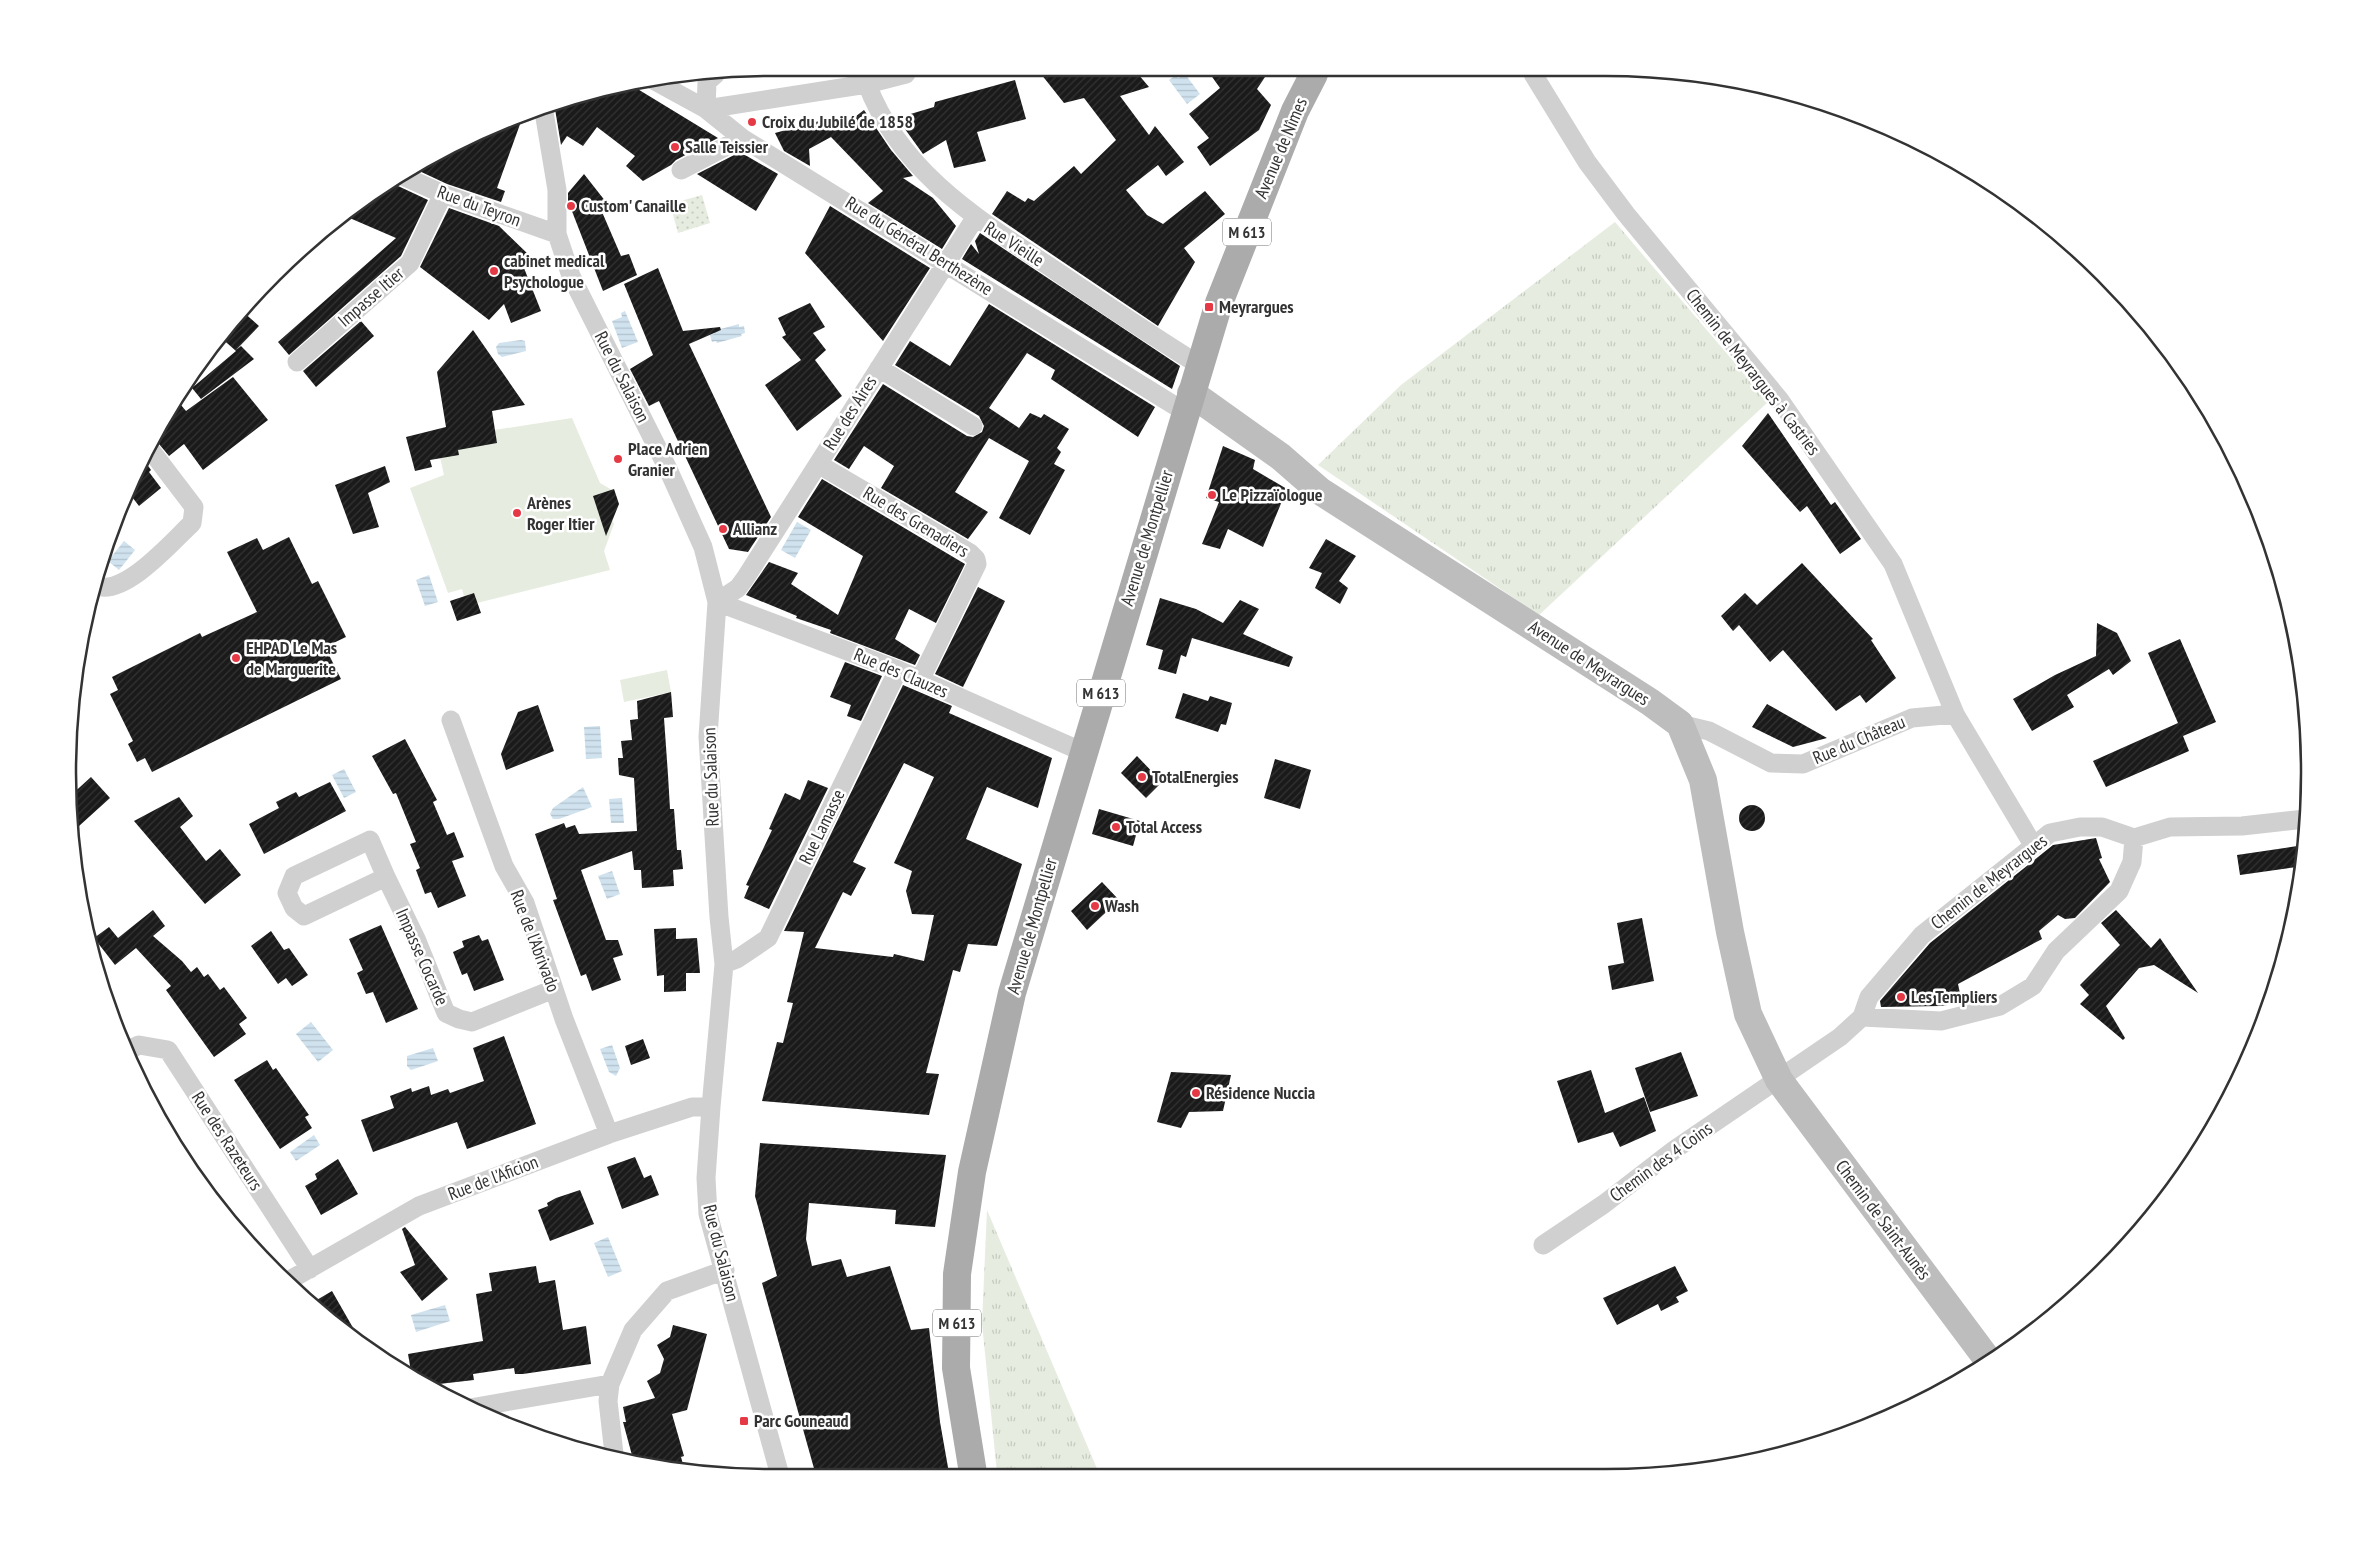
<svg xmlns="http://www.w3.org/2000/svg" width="2377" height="1545" viewBox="0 0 2377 1545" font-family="'PT Sans Narrow',sans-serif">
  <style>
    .grass { fill: url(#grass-tufts) }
    .park { fill: url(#park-dots) }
    .garden { fill: #e6ecdf }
    .water { fill: url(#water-rules) }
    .building { fill: url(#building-hatch); fill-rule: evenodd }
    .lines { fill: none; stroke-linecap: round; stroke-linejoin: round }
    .street { stroke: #d0d0d0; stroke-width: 19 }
    .secondary { stroke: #bdbdbd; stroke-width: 28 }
    .primary { stroke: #ababab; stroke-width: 28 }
    .poi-dot { fill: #e63946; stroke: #fff; stroke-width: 2 }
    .labels { text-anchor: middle; stroke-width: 5; stroke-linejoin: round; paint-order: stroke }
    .shield { fill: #fff; stroke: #707070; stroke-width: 1 }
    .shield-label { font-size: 16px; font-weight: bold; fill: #333 }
    .poi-label { font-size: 18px; font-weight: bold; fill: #333; stroke: #fff; text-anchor: start }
    .street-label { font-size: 18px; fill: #333; stroke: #fff }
    .rim { fill: none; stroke: #333; stroke-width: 2.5 }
  </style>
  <defs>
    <pattern id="grass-tufts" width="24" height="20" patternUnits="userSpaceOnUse" patternTransform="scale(1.25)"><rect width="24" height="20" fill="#e6ecdf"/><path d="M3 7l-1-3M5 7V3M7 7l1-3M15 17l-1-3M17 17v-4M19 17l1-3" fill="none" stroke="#c6cbc0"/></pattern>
    <pattern id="park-dots" width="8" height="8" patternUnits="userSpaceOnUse" patternTransform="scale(1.25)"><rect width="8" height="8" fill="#e6ecdf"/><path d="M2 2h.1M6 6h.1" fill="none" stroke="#c6cbc0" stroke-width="1.8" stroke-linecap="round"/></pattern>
    <pattern id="water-rules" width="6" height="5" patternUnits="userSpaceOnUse" patternTransform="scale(1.25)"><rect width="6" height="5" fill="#cfe2ee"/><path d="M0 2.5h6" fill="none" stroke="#b2c2cd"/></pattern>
    <pattern id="building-hatch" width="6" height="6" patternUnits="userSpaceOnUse" patternTransform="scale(1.25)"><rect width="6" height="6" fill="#1a1a1a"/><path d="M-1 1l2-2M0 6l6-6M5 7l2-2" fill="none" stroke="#333"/></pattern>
  </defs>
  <rect width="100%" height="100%" fill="#fff"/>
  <path class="grass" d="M1615 222 1768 402 1539 615 1318 465 1401 385Z
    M987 1210 1098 1471 1093 1473H997L982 1323Z"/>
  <path class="park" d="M702 195 710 223 678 233 670 204Z"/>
  <path class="garden" d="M572 418 600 483 612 490 614 489 619 505 616 506 611 518 614 524 604 551 610 570 477 603 474 593 464 596 462 589 448 593 410 488 444 475 436 439Z
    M667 670 671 692 624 702 620 680Z"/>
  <path class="water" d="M1185 74 1200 94 1187 104 1169 80 1176 75 1178 78Z
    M625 311 638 342 622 348 612 321 622 317 621 313Z
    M739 324V327L744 326 745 333 741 334 742 336 717 343 716 341 712 342 710 335 714 334 713 331Z
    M521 340 525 341 526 351 502 357 498 354 496 347 499 343Z
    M797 522 811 530 795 558 781 550Z
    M124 541 135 550 119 570 108 561Z
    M429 575 438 602 425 606 416 580Z
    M600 726 602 758 586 759 584 727Z
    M344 769 356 792 344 798 332 775Z
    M583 787 592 807 559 819H553L550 814 553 808Z
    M622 798 624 823H611L609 799Z
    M612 871 620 894 607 899 598 876Z
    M311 1022 333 1050 318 1062 296 1034Z
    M612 1045 620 1068 616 1076 609 1072 600 1049Z
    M433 1048 438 1061 411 1070 407 1066V1056Z
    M314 1135 320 1145 296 1161 290 1152Z
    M608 1237 622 1271 608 1277 594 1243Z
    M445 1305 450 1321 416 1332 411 1315Z"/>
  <path class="building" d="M1041 74H1138L1149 87 1120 96 1149 135 1155 126 1184 162 1166 176 1158 165 1126 190 1147 215 1163 224 1205 191 1225 214 1184 248 1195 262 1158 326 992 214 1007 191 1025 202 1028 198 1034 201 1074 166 1081 174 1116 140 1084 98 1064 103Z
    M1210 74H1267L1257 89 1271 105 1259 130 1210 166 1197 147 1209 138 1189 114 1220 88Z
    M1015 80 1026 119 977 132 986 161 954 168 946 140 923 154 897 118 934 107 935 102Z
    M631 85 677 113 718 138 676 160 671 165 643 181 626 166 635 156 597 127 583 146 567 136 561 145 554 103Z
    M864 110 891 150 913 176 903 178 933 198 956 226 942 249 868 203 883 191 831 137 809 149 810 166 784 151 775 133 834 117 842 127Z
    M523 116 497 188 505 191 501 202 447 184 415 169Z
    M740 152 778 174 756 211 697 174Z
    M584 174 606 202 599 205 621 256 629 254 637 275 603 291 568 201V193Z
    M393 180 398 186 428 200 401 256 289 355 278 342 396 238 345 216 381 186Z
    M830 206 930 268 883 341 805 253Z
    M449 208 499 226 530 256 522 263 541 311 511 323 504 304 489 320 420 267Z
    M980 233 1180 366 1172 389 962 259 971 244 979 254 975 241Z
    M658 268 683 331 720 327 721 330 689 344 771 517 748 552 729 549 659 401 649 406 630 369 653 355 624 284Z
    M810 303 825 327 813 333 826 350 815 360 842 396 797 431 765 385 801 360 782 337 786 335 778 318Z
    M989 304 1155 407 1138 437 1051 379 1055 370 1027 353 989 408 1019 428 1030 413 1041 418 1044 414 1069 429 1057 448 1061 452 1054 464 1065 470 1030 535 999 518 1029 461 989 438 955 492 988 512 968 539 881 488 894 466 864 446 849 469 834 460 883 384 967 436 973 437 982 432 984 426 979 416 895 365 910 341 950 366Z
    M242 311 259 326 236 350 241 346 254 359 201 399 192 388 236 351 219 336Z
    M361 321 374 336 316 387 303 371Z
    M473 330 525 405 492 411 497 443 458 450 459 455 430 460 432 467 415 471 406 437 446 427 437 372Z
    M233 377 268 420 203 470 184 444 169 456 154 438 162 420 176 399 186 411Z
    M1768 413 1831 505 1835 502 1861 539 1840 554 1807 506 1800 512 1742 446Z
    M1223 446 1255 460 1253 469 1287 489 1263 547 1228 529 1220 549 1202 544 1219 502 1206 498Z
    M144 460 151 470 149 472 161 488 139 506 129 493Z
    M385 466 390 482 368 493 379 527 353 534 335 485Z
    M822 479 965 564 936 623 909 609 895 639 920 655 915 665 830 633 831 630 796 618 797 616 746 595 769 562 798 573 791 584 838 615 863 556 798 517Z
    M614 489 619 504 606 536 593 496Z
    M289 537 312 584 318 581 346 637 325 647 341 679 152 772 145 758 137 762 128 744 133 741 110 694 118 690 112 677 200 633 202 637 257 612 227 552 257 538 263 550Z
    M1326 539 1356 556 1339 581 1348 588 1340 604 1315 588 1322 573 1309 568Z
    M1802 563 1873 639 1871 640 1896 678 1866 703 1860 695 1836 711 1783 650 1770 662 1739 625 1733 631 1721 616 1745 593 1757 605Z
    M978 587 1005 601 963 687 935 674Z
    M474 593 481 613 457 621 450 601Z
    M1160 598 1196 609 1223 623 1240 600 1259 609 1243 634 1293 657 1289 667 1192 638 1186 657 1181 655 1176 674 1158 669 1163 650 1146 645Z
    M2097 623 2117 633 2131 661 2113 675 2109 669 2067 695 2074 707 2032 731 2013 699 2055 675 2096 656Z
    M2180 639 2216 722 2183 736 2189 751 2106 787 2093 761 2178 723 2148 653Z
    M845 662 882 676 861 721 847 716 851 705 830 697Z
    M903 685 952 706 949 713 1052 758 1038 808 987 787 966 839 1022 864 997 946 968 944 960 972 953 970 926 1073 939 1074 929 1115 762 1101 777 1042 783 1043 793 1003 787 1002 804 932 784 931ZM904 763 934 777 894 863 912 871 906 891 912 914 934 915 924 961 894 954 893 957 815 948 843 892 851 896 866 868 853 862Z
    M671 692 673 717 664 718 668 775 670 809H674L677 850H681L683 869 673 870 674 886 642 888 641 870H634L632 851 581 870 606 940H618L623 955 613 958 621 980 592 991 586 974 581 976 553 900 557 899 535 834 564 823 566 828 575 825 579 834 637 831 634 778 619 775 618 758H623L621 741 632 740 630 720 638 719 637 701Z
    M1183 693 1208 701 1210 696 1232 703 1226 725 1221 724 1218 732 1175 718Z
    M1767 704 1827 738 1793 747 1752 727Z
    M538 705 554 751 506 770 501 754 518 712Z
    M405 739 437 800 433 802 447 835 454 832 464 857 452 861 466 896 438 908 431 892 425 894 416 870 420 868 410 844 416 842 396 793 393 794 372 756Z
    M1137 756 1162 782 1146 798 1121 773Z
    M1275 759 1311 770 1300 809 1264 798Z
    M91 777 110 798 79 826 69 814V797Z
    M808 780 828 788 769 909 744 898 749 886 746 885 772 830 769 829 785 793 800 800Z
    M330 782 346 811 264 854 249 824 279 808 276 802 296 792 299 797Z
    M179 797 193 816 180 827 206 861 220 849 241 875 205 904 134 821Z
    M1739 818a13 13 0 1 1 26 0a13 13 0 1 1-26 0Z
    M1099 809 1140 821 1133 846 1092 834Z
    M2096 838 2102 858 2099 859 2110 882 2075 918 2065 919 2058 915 2039 931 2042 939 1958 984 1962 1003 1940 1006 1881 1007 1880 1001 1930 943 2053 845Z
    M2304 845 2303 866 2240 875 2237 855Z
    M1102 882 1119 900 1087 930 1071 911Z
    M153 910 165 926 153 936 182 961 191 972 197 967 204 977 208 974 220 990 224 987 247 1018 239 1024 246 1034 214 1057 166 990 171 986 136 948 115 965 94 938 109 927 118 938Z
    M2116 910 2151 948 2160 938 2198 993 2154 965 2139 968 2106 1006 2125 1038 2123 1040 2080 1004 2089 995 2080 985 2120 945 2101 923Z
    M1642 918 1654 981 1612 990 1608 966 1624 963 1617 923Z
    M381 925 418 1009 386 1023 373 992 366 994 357 973 363 970 349 939Z
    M676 928V939L697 938 700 973H686V991L664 992V975L657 976 654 929Z
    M271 931 284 950 289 948 308 975 292 986 286 978 278 984 251 946Z
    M479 935 482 941 488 939 504 980 474 991 467 973 462 975 453 952 464 947 462 941Z
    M504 1036 536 1124 467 1149 457 1122 373 1152 361 1120 394 1108 390 1096 411 1088 412 1092 429 1086 431 1095 448 1089 450 1093 484 1081 473 1048Z
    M643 1039 650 1058 631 1065 625 1046Z
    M1681 1052 1698 1096 1650 1112 1635 1068Z
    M267 1060 273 1070 276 1068 309 1115 305 1117 312 1128 280 1149 234 1080Z
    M1591 1070 1605 1113 1644 1097 1656 1131 1620 1147 1613 1132 1578 1143 1557 1081Z
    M1171 1072 1231 1075 1223 1111 1189 1112 1181 1128 1157 1122Z
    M760 1143 946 1155 935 1227 895 1224 896 1210 809 1203 806 1239 812 1266 841 1259 847 1277 890 1266 911 1330 929 1328 940 1422 949 1473 815 1472 762 1283 777 1276 755 1196Z
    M635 1157 644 1178 651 1175 659 1195 622 1209 607 1167Z
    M338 1159 358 1194 321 1215 305 1186 317 1179 315 1174Z
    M580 1190 594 1224 550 1241 538 1210 548 1206 547 1203 556 1198Z
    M405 1227 448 1279 422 1301 400 1272 415 1265 402 1229Z
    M536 1266 539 1283 555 1280 563 1330 586 1326 591 1364 523 1374H515L514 1368 473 1374 474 1380 439 1384V1393L412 1377 408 1354 483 1341 476 1294 492 1291 489 1273Z
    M1675 1266 1688 1291 1676 1297 1679 1302 1661 1311 1658 1304 1617 1325 1603 1298Z
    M332 1291 360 1340 310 1304Z
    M673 1325 707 1334 687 1410 672 1414 684 1456 681 1457 685 1472 633 1459 623 1422H626L623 1407 655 1398 647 1381 660 1373 664 1359 657 1345 670 1337Z"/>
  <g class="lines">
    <path class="street" d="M1533 74 1587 162 1626 214 1779 399 1893 564 1955 714
      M653 80 706 109 742 138 1185 412
      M867 84C901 174 981 221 1056 271 1103 303 1151 335 1199 365
      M543 106 557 190V234L571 276 668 469 703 547 717 602 708 737 719 917 724 964 711 1107 706 1178 708 1214 779 1472
      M706 109 867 84 906 74
      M706 109 707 82 716 74
      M681 170 742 138
      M403 176 443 194 557 234
      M297 362 410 263 443 194
      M879 368 973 426
      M818 464 970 553 976 559 977 564 920 680
      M97 586C125 596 172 542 192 523L194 507 149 448
      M717 602 738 588 746 577 975 218
      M717 602 898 670 1083 752
      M451 720 504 866 525 903 564 1019 609 1134
      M1680 724 1709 731 1771 763 1803 764 1912 718 1955 714 2033 845
      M386 877 370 840 294 876 287 893 294 908 304 916 386 877 417 941 446 1013 459 1019 472 1022 554 989
      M724 964 737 959 768 938 898 670
      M1862 1017 1869 997 1922 935 2050 833 2080 827H2102L2134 838 2170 827 2242 826 2305 819
      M126 1051 139 1045 168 1050 310 1269
      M1543 1245 1604 1204 1674 1150 1840 1037 1862 1017 1941 1021 2000 1006 2033 986 2056 951 2119 891 2132 862 2134 838
      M288 1281 419 1206 609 1134 692 1107H711
      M470 1408 610 1384
      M614 1454 608 1401 610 1384 633 1330 667 1291 725 1270"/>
    <path class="secondary" d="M1191 393 1281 457 1320 491 1650 702 1680 724 1703 780 1730 932 1748 1014 1779 1080 1988 1360"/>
    <path class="primary" d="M973 1473 956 1368 957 1274 972 1172 1012 993 1219 303 1295 111 1314 74"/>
  </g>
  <g class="poi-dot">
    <circle cx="752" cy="122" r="5"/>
    <circle cx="675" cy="147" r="5"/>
    <circle cx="571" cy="206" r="5"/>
    <circle cx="494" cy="271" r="5"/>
    <rect x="1204" y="302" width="10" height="10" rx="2.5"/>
    <circle cx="618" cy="459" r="5"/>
    <circle cx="1212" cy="495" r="5"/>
    <circle cx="517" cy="513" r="5"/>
    <circle cx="723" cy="529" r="5"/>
    <circle cx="236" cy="658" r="5"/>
    <circle cx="1142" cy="777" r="5"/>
    <circle cx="1116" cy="827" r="5"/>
    <circle cx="1095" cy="906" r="5"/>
    <circle cx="1901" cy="997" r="5"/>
    <circle cx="1196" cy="1093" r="5"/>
    <rect x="739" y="1416" width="10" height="10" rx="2.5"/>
  </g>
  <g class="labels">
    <g class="shield">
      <rect x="1223" y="218.5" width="48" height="27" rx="4"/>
      <rect x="1077" y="679.5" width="48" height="27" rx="4"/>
      <rect x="933" y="1309.5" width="48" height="27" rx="4"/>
    </g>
    <g class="shield-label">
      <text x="1247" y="238">M 613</text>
      <text x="1101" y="699">M 613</text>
      <text x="957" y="1329">M 613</text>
    </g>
    <g class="poi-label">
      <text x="762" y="128">Croix du Jubilé de 1858</text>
      <text x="685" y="153">Salle Teissier</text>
      <text x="581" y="212">Custom' Canaille</text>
      <text x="504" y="267">cabinet medical<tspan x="504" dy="21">Psychologue</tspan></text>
      <text x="1219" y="313">Meyrargues</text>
      <text x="628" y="455">Place Adrien<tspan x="628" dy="21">Granier</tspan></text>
      <text x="1222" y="501">Le Pizzaïologue</text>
      <text x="527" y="509">Arènes<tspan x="527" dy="21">Roger Itier</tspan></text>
      <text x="733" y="535">Allianz</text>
      <text x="246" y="654">EHPAD Le Mas<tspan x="246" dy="21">de Marguerite</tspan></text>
      <text x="1152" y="783">TotalEnergies</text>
      <text x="1126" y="833">Total Access</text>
      <text x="1105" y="912">Wash</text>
      <text x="1911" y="1003">Les Templiers</text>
      <text x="1206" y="1099">Résidence Nuccia</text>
      <text x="754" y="1427">Parc Gouneaud</text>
    </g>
    <g class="street-label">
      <text transform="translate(1281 148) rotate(-67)" y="6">Avenue de Nîmes</text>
      <text transform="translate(479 206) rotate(20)" y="6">Rue du Teyron</text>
      <text transform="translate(1014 244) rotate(33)" y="6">Rue Vieille</text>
      <text transform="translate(919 246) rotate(32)" y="6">Rue du Général Berthezène</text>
      <text transform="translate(371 297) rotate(-41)" y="6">Impasse Itier</text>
      <text transform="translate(1753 372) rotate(52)" y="6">Chemin de Meyrargues à Castries</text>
      <text transform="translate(622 377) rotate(63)" y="6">Rue du Salaison</text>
      <text transform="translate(850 413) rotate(-58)" y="6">Rue des Aires</text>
      <text transform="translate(916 522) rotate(31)" y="6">Rue des Grenadiers</text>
      <text transform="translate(1147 538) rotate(-73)" y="6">Avenue de Montpellier</text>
      <text transform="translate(1589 663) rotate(33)" y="6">Avenue de Meyrargues</text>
      <text transform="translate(901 673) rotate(23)" y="6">Rue des Clauzes</text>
      <text transform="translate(1859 740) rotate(-23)" y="6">Rue du Château</text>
      <text transform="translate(711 777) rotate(-92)" y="6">Rue du Salaison</text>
      <text transform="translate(822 827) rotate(-64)" y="6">Rue Lamasse</text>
      <text transform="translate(1989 882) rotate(-38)" y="6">Chemin de Meyrargues</text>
      <text transform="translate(1032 926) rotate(-74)" y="6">Avenue de Montpellier</text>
      <text transform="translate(535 941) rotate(69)" y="6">Rue de l'Abrivado</text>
      <text transform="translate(422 957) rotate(66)" y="6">Impasse Cocarde</text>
      <text transform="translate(227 1141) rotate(57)" y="6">Rue des Razeteurs</text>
      <text transform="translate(1661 1162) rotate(-36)" y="6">Chemin des 4 Coins</text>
      <text transform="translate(493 1178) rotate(-21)" y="6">Rue de l'Aficion</text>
      <text transform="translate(1883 1220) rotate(53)" y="6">Chemin de Saint-Aunès</text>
      <text transform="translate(721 1253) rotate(76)" y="6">Rue du Salaison</text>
    </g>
  </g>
  <path d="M0 0H2377V1545H0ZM772 76H1605A696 696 0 0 1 2301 772V773A696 696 0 0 1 1605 1469H772A696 696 0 0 1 76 773V772A696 696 0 0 1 772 76Z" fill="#fff" fill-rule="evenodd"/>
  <path class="rim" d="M772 76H1605A696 696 0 0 1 2301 772V773A696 696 0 0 1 1605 1469H772A696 696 0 0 1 76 773V772A696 696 0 0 1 772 76Z"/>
</svg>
